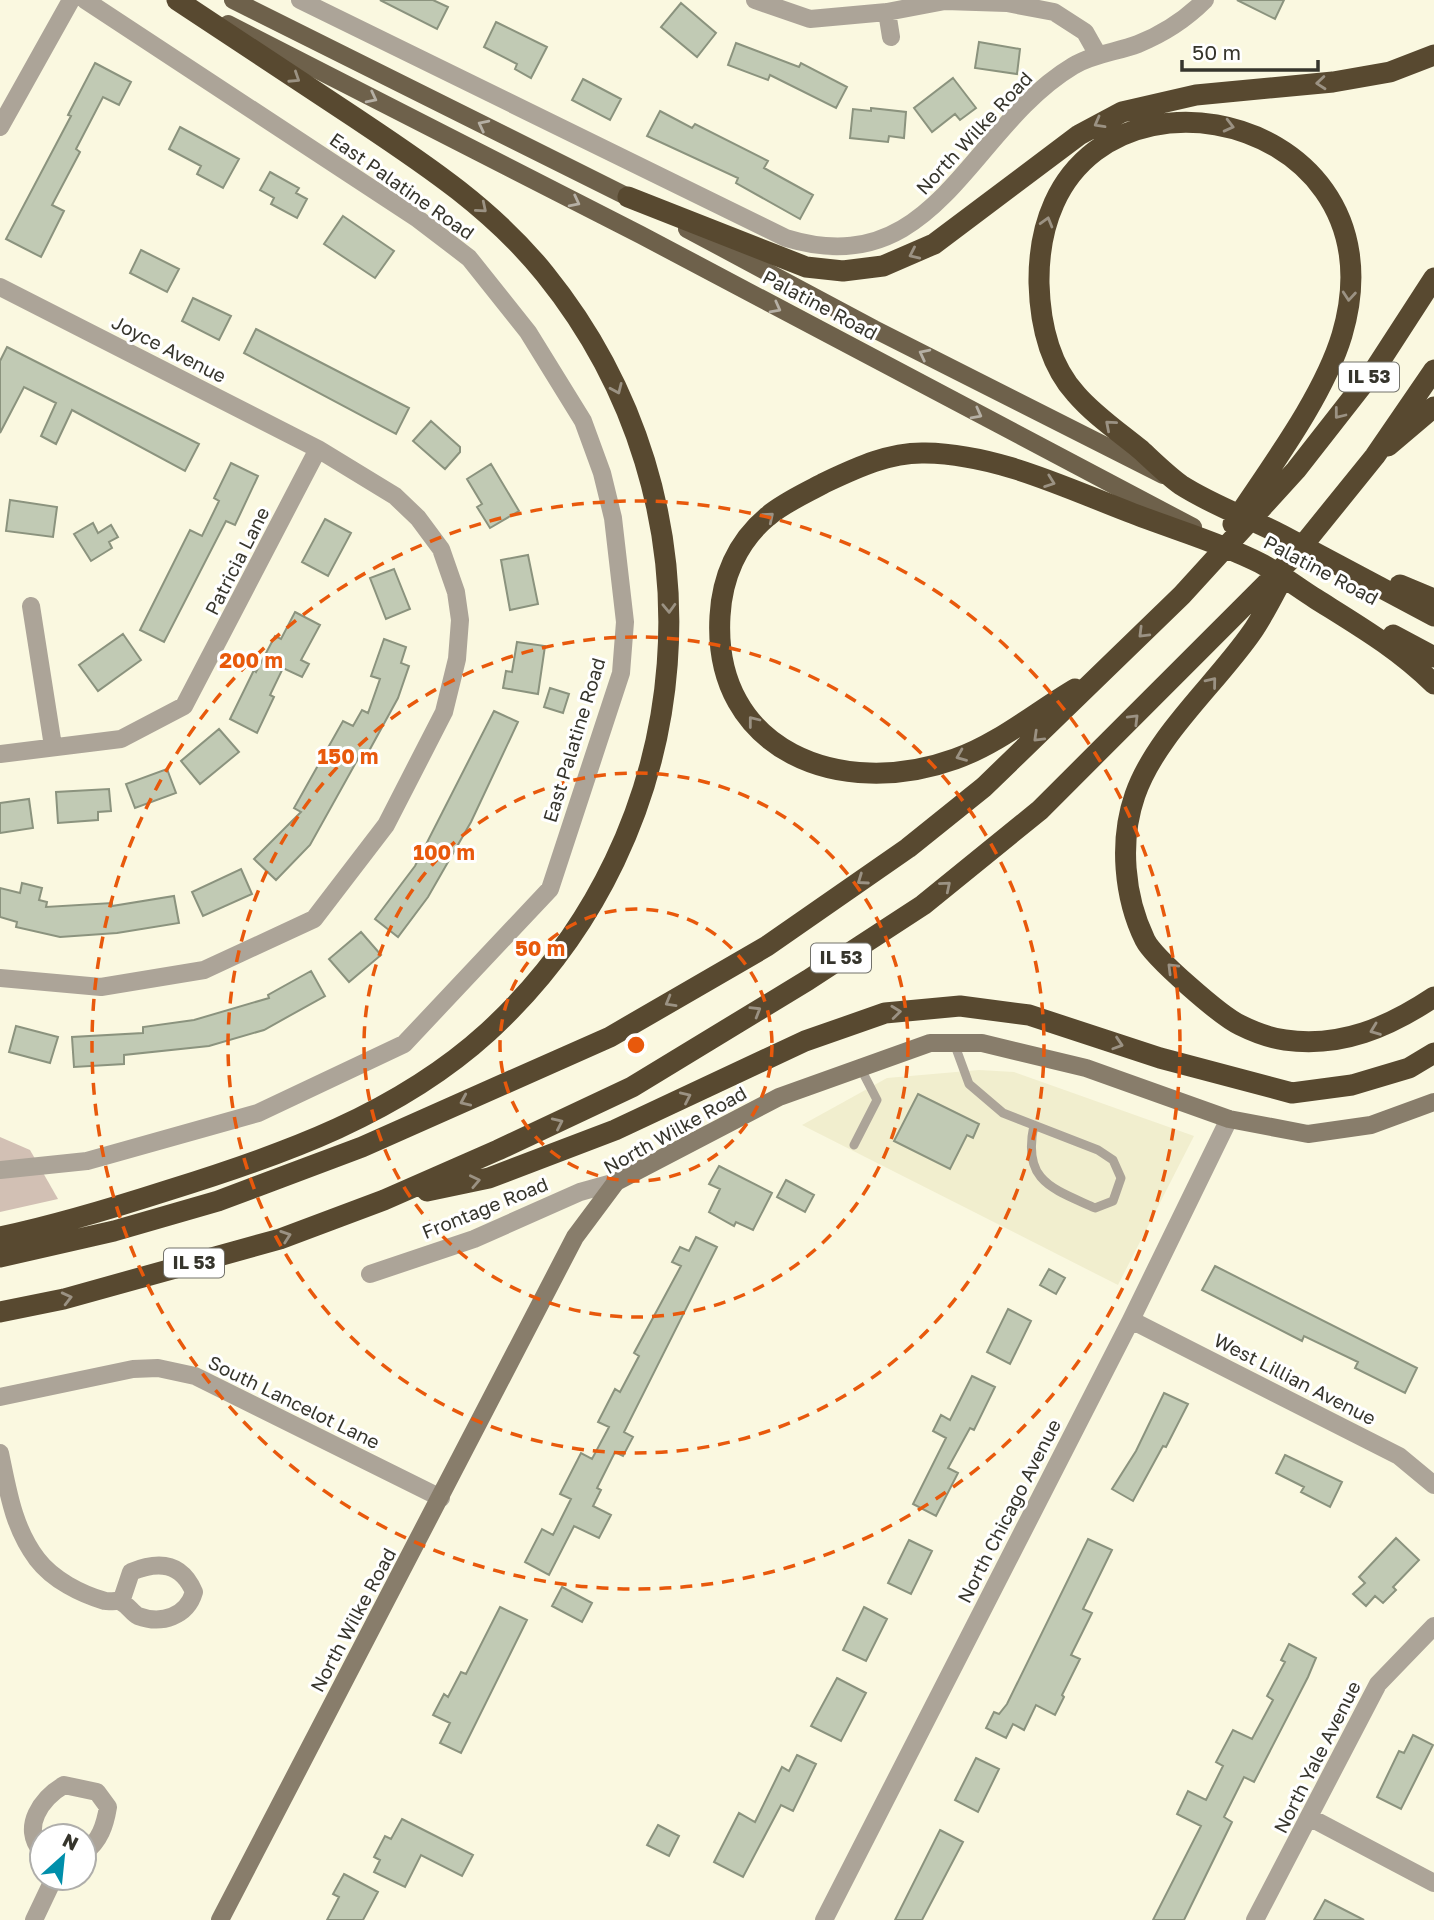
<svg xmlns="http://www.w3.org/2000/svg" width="1434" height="1920" viewBox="0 0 1434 1920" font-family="'Golos Text',sans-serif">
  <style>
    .built { fill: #f1eece }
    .green { fill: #d2c0b4 }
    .building { fill: #c1cab4; stroke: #8b937e; stroke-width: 2 }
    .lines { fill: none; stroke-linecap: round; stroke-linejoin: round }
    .lane { stroke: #aca498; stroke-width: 9 }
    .street { stroke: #aca498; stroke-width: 18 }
    .secondary { stroke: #887d6b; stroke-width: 18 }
    .primary { stroke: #6e614b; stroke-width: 18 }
    .highway { stroke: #584930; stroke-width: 21 }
    .oneway { stroke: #9b9283 }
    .oneway2 { stroke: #b6b0a5 }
    .ring { fill: none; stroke: #e8590c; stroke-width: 3.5; stroke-dasharray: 12 9 }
    .labels { text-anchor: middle; stroke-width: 6; stroke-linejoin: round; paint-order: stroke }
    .shield { fill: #fff; stroke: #72726b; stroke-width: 2 }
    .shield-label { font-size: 18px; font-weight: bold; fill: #36352c }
    .street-label { font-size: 19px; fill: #36352c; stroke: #fff }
    .centre { fill: #e8590c; stroke: #fff; stroke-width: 3.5 }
    .ring-label { font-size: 21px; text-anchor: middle; font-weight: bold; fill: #e8590c; stroke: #fff; stroke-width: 6; stroke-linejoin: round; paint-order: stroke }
  </style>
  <rect width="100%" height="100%" fill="#faf8e0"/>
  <path class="built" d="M979 1070 1014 1072 1194 1136 1118 1285 802 1125 887 1078Z"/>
  <path class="green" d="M0 1137 30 1150 58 1199 0 1212Z"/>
  <path class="building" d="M380 0H433L448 7 437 29Z
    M1237 0H1284L1275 19Z
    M681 3 716 33 697 57 661 27Z
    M496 22 547 47 531 78 515 69 517 64 484 47Z
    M979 42 1020 49 1017 74 975 68Z
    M736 43 799 67 801 63 847 87 836 108 770 75 768 80 728 65Z
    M95 63 131 82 119 105 103 97 76 149 80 152 52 205 64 211 41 257 6 239 71 116 68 115Z
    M953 78 976 108 960 120 955 114 932 132 914 108Z
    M583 79 621 99 610 120 572 100Z
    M871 108 906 112 904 138 889 136 888 142 850 138 853 109 871 111Z
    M660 111 692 128 695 124 768 161 764 168 813 195 800 219 736 183 738 178 647 136Z
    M180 127 239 159 223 188 197 174 201 166 169 149Z
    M270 172 299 188 296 193 307 199 297 218 271 204 274 198 260 190Z
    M343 216 394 251 375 278 324 244Z
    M141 250 179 269 167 292 130 273Z
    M193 298 231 316 219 340 182 321Z
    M256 329 409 408 396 434 244 353Z
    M7 347 199 444 185 471 72 410 56 444 41 436 56 403 24 387 0 433V361Z
    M431 421 460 447V452L445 469 413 441Z
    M231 463 258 476 235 525 226 521 164 642 140 630 190 530 202 536 219 501 214 498Z
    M491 464 519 511 490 528 477 507 482 504 467 479Z
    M10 500 57 507 53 537 6 531Z
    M325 519 351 533 328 576 302 562Z
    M93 523 98 533 111 525 118 537 109 542 112 548 91 561 74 534Z
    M528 555 538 604 510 610 501 560Z
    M394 569 410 609 386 619 370 578Z
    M295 612 320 625 301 660 309 664 302 677 283 668 270 695 274 697 257 733 230 719 254 670 256 672 275 636 281 639Z
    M123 634 141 660 98 691 79 665Z
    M384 639 406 647 401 663 409 666 398 698 364 760 359 757 310 845 276 880 254 859 301 812 294 808 343 721 353 726 362 710 368 713 380 679 371 676Z
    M517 642 545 646 538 694 503 688 506 671 512 672Z
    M550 688 569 694 563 713 544 707Z
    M494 711 518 722 471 822 428 897 398 937 375 919 415 866Z
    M219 729 239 752 200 784 181 761Z
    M167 769 176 793 135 808 126 784Z
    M109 789 111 811 98 812V820L58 823 56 792Z
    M29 799 33 828 0 833V803Z
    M241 869 252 894 203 916 192 892Z
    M22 883 42 888 39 900 47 902 46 907 112 903V906L174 896 179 923 117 933 60 937 16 927 17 922 0 917V888L20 893Z
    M361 932 381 955 349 982 329 959Z
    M311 971 325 996 264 1030 209 1046 124 1055V1064L74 1067 72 1037 143 1033V1027L194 1020 269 998 268 995Z
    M16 1026 58 1037 50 1063 9 1052Z
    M918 1094 979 1124 973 1138 967 1135 950 1169 894 1141Z
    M719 1166 772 1193 753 1230 736 1222 734 1226 709 1212 720 1189 709 1184Z
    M786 1180 814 1195 805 1212 777 1197Z
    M696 1237 717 1247 624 1432 633 1437 623 1456 615 1452 597 1488 601 1490 593 1506 611 1515 599 1538 574 1526 549 1575 525 1562 542 1529 553 1535 571 1499 560 1494 581 1453 592 1459 609 1427 598 1422 615 1389 620 1392 639 1356 634 1353 681 1266 672 1262 680 1247 689 1251Z
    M1215 1266 1417 1368 1405 1393 1355 1368 1358 1362 1304 1336 1302 1341 1202 1290Z
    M1049 1269 1065 1278 1056 1294 1040 1285Z
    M1008 1309 1031 1321 1010 1364 987 1352Z
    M972 1376 995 1387 974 1430 970 1428 948 1468 958 1473 936 1516 913 1504 946 1438 933 1431 941 1415 950 1420Z
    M1164 1393 1188 1404 1166 1447 1163 1446 1133 1501 1112 1489 1136 1451Z
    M1285 1455 1342 1482 1330 1507 1301 1492 1304 1487 1276 1473Z
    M1396 1538 1419 1560 1393 1587 1396 1590 1383 1603 1375 1596 1366 1606 1353 1594 1365 1583 1359 1577Z
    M1088 1539 1112 1550 1083 1609 1092 1613 1071 1655 1080 1659 1062 1695 1064 1697 1055 1715 1036 1705 1024 1730 1013 1724 1006 1738 986 1728 994 1712 999 1714 1007 1704Z
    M909 1540 932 1551 911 1594 888 1583Z
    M562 1587 592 1603 582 1622 552 1606Z
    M500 1607 527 1620 461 1753 440 1743 450 1723 433 1715 444 1694 448 1697 461 1672 466 1674Z
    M864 1607 887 1619 866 1661 843 1650Z
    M1289 1644 1316 1658 1308 1677 1254 1782 1244 1777 1224 1817 1232 1822 1184 1920H1153L1201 1826 1177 1814 1188 1791 1206 1800 1223 1766 1216 1762 1233 1730 1252 1739 1273 1700 1267 1696 1285 1662 1281 1660Z
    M837 1678 866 1693 841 1741 811 1726Z
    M1413 1735 1433 1745 1401 1809 1377 1797 1399 1751 1404 1753Z
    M797 1755 816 1764 793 1811 781 1805 743 1877 714 1862 739 1813 755 1822 782 1767 789 1771Z
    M976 1758 999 1769 978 1812 955 1800Z
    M402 1819 473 1855 462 1876 421 1855 405 1887 374 1872 380 1860 374 1857 385 1836 391 1839Z
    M658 1825 679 1836 669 1856 647 1845Z
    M940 1830 963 1842 922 1920H895Z
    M344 1874 378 1892 363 1920H327L339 1897 333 1894Z
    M1325 1900 1364 1920H1314Z"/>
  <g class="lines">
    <path class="lane" d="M954 1043 969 1084 1003 1113 1098 1150 1113 1160 1121 1178 1113 1201 1095 1208C1051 1188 1022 1181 1034 1125
      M854 1145 877 1100 860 1067"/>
    <path class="street" d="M300 0 786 238C936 284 968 129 1073 66 1093 54 1117 52 1138 44 1163 34 1186 19 1205 0
      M755 0 810 19 887 12 945 1 1007 3 1054 12 1085 32 1098 55
      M887 12 891 37
      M0 127 71 0
      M0 287 318 449 395 496 418 518 441 549 456 592 460 620 457 659 444 712 386 825 314 919 204 970 101 987 0 978
      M31 606 53 746
      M0 754 121 739 184 706 318 449
      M0 1170 87 1161 258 1113 404 1044 550 889 621 673 625 622 613 518 602 473 583 421 528 332 469 258 418 219 85 0
      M370 1274 474 1239 580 1192 616 1182
      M1131 1320 1399 1456 1434 1485
      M0 1397 133 1369 158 1368 195 1376 441 1498
      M0 1453C8 1491 13 1527 37 1559 53 1580 81 1594 105 1601 110 1602 117 1600 121 1602 128 1605 132 1613 138 1616 162 1625 187 1616 194 1592 181 1562 158 1561 131 1572L121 1602
      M1309 1817 1434 1883
      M42 1852C20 1827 42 1798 64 1785L97 1792 108 1807C105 1825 100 1841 84 1853
      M34 1920 54 1878
      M824 1920 1131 1320 1229 1119
      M1255 1920 1378 1684 1434 1626"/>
    <path class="secondary" d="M220 1920 575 1237 616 1182 779 1097 930 1043H982L1086 1068 1229 1119 1308 1134 1371 1125 1434 1102"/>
    <path class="primary" d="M233 0 638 202
      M228 24 641 235 1193 527
      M687 229 874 329 1163 475"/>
    <path class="highway" d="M628 197 806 267 843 271 883 266 934 244 1079 135 1122 112 1196 95 1333 82 1390 72 1434 55
      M1388 446 1434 407
      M1233 524C1269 469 1323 398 1342 335 1413 96 1036 31 1039 283 1040 321 1049 364 1076 394 1094 415 1119 432 1141 450 1154 462 1167 475 1181 485 1212 505 1249 518 1282 535 1333 562 1383 589 1434 616
      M1281 581C1272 598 1263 616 1252 632 1216 684 1156 735 1135 795 1119 841 1124 897 1145 940 1154 958 1221 1016 1240 1025 1252 1031 1271 1038 1285 1040 1341 1048 1389 1027 1434 997
      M1400 585 1434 599
      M1393 635 1434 657
      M1075 689C1036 712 998 744 955 759 842 800 712 752 720 616 722 578 737 542 767 517 783 503 806 493 824 483 856 468 889 452 925 453 996 454 1064 487 1129 512 1172 529 1219 542 1260 563 1279 573 1297 587 1316 599 1359 626 1397 648 1434 684
      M427 1191 489 1178 615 1130 805 1041 885 1013 960 1006 1029 1015 1160 1058 1292 1093 1352 1085 1409 1068 1434 1053
      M0 1237C57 1225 113 1208 169 1190 282 1155 398 1114 488 1032 705 832 730 503 545 274 492 208 423 163 354 117 295 78 236 39 177 0
      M0 1257 114 1231 218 1201 362 1147 610 1037 767 946 908 848 984 787 1182 595 1296 470 1375 369 1434 278
      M0 1312 64 1299 280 1239 384 1200 498 1150 632 1087 808 980 923 905 1040 810 1295 555 1375 456 1434 370"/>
  </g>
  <defs><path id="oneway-chevron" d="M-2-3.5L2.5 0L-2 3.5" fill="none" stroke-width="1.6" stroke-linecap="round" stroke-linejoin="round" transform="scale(1.75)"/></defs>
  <g class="oneway">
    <use href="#oneway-chevron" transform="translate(295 78) rotate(33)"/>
    <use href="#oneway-chevron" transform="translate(1321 83) rotate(175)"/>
    <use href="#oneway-chevron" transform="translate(1099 123) rotate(151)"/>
    <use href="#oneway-chevron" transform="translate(1229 126) rotate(14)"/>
    <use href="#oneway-chevron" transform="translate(482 208) rotate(40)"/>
    <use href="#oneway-chevron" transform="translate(1047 222) rotate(-74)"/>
    <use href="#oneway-chevron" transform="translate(914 254) rotate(155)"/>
    <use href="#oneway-chevron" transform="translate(1349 296) rotate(95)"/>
    <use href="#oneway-chevron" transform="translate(617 389) rotate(66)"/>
    <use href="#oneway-chevron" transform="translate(1339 414) rotate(128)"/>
    <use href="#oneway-chevron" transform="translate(1110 425) rotate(-139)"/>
    <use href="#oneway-chevron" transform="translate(1050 482) rotate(20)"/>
    <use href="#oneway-chevron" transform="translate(769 517) rotate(-40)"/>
    <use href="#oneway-chevron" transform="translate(669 608) rotate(88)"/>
    <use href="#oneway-chevron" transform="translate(1143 633) rotate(135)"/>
    <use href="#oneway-chevron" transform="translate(1212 682) rotate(-51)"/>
    <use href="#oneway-chevron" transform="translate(1134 719) rotate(-45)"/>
    <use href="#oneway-chevron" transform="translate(753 721) rotate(-128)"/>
    <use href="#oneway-chevron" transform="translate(1038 737) rotate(136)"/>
    <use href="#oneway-chevron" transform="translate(961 756) rotate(158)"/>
    <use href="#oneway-chevron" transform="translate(862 880) rotate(145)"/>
    <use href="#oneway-chevron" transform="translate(946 886) rotate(-40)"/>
    <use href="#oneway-chevron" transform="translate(1172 968) rotate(-135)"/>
    <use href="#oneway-chevron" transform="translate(670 1002) rotate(150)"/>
    <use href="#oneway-chevron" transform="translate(756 1011) rotate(-31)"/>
    <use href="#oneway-chevron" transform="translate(896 1012) rotate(-6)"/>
    <use href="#oneway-chevron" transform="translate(1375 1030) rotate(159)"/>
    <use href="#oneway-chevron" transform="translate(1118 1044) rotate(18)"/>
    <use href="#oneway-chevron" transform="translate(686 1097) rotate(-25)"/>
    <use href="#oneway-chevron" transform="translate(465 1101) rotate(156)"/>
    <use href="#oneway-chevron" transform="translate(558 1123) rotate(-25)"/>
    <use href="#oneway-chevron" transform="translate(475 1181) rotate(-12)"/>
    <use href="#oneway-chevron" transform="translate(286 1236) rotate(-19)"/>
    <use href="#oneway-chevron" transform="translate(67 1298) rotate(-14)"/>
  </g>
  <g class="oneway2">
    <use href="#oneway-chevron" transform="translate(372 98) rotate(27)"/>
    <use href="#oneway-chevron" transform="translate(483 125) rotate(-153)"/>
    <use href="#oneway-chevron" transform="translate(575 202) rotate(27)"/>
    <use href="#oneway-chevron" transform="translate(776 308) rotate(28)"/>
    <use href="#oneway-chevron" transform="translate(924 354) rotate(-153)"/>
    <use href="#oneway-chevron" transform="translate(977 414) rotate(28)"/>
  </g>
  <g class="ring">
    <circle cx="636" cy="1045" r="136"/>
    <circle cx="636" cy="1045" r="272"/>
    <circle cx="636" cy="1045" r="408"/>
    <circle cx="636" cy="1045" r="544"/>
  </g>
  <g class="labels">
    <g class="shield">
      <rect x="1339" y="362.5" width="60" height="29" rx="5"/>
      <rect x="811" y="943.5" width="60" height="29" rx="5"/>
      <rect x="164" y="1248.5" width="60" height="29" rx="5"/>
    </g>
    <g class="shield-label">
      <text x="1369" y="383">IL 53</text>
      <text x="841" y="964">IL 53</text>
      <text x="194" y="1269">IL 53</text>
    </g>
    <g class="street-label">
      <text transform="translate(974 133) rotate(-47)" y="7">North Wilke Road</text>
      <text transform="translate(402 186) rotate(35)" y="7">East Palatine Road</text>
      <text transform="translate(820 305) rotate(28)" y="7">Palatine Road</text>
      <text transform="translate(169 349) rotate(27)" y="7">Joyce Avenue</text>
      <text transform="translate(237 561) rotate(-63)" y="7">Patricia Lane</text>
      <text transform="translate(1321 570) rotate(28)" y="7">Palatine Road</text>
      <text transform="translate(574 740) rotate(-73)" y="7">East Palatine Road</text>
      <text transform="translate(675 1130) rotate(-29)" y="7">North Wilke Road</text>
      <text transform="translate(485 1208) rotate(-22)" y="7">Frontage Road</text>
      <text transform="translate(1295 1379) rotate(27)" y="7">West Lillian Avenue</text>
      <text transform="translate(294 1402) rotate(26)" y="7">South Lancelot Lane</text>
      <text transform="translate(1009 1511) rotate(-63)" y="7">North Chicago Avenue</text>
      <text transform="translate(353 1620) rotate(-62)" y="7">North Wilke Road</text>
      <text transform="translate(1317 1757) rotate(-63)" y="7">North Yale Avenue</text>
    </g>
  </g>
  <circle cx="636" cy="1045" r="10" class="centre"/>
  <g class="ring-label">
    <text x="251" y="668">200 m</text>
    <text x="348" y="764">150 m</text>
    <text x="444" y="860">100 m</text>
    <text x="540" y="956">50 m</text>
  </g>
  <g transform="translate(63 1857) rotate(27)"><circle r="33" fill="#ffffff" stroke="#afaeab" stroke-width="2"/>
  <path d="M0-5L12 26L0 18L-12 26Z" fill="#008fab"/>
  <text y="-10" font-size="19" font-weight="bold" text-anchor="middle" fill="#36352c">N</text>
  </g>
  <path d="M1182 60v10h136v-10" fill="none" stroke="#36352c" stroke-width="3.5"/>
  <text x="1192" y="60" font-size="21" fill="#36352c" stroke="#ffffff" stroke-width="5" paint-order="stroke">50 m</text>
</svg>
